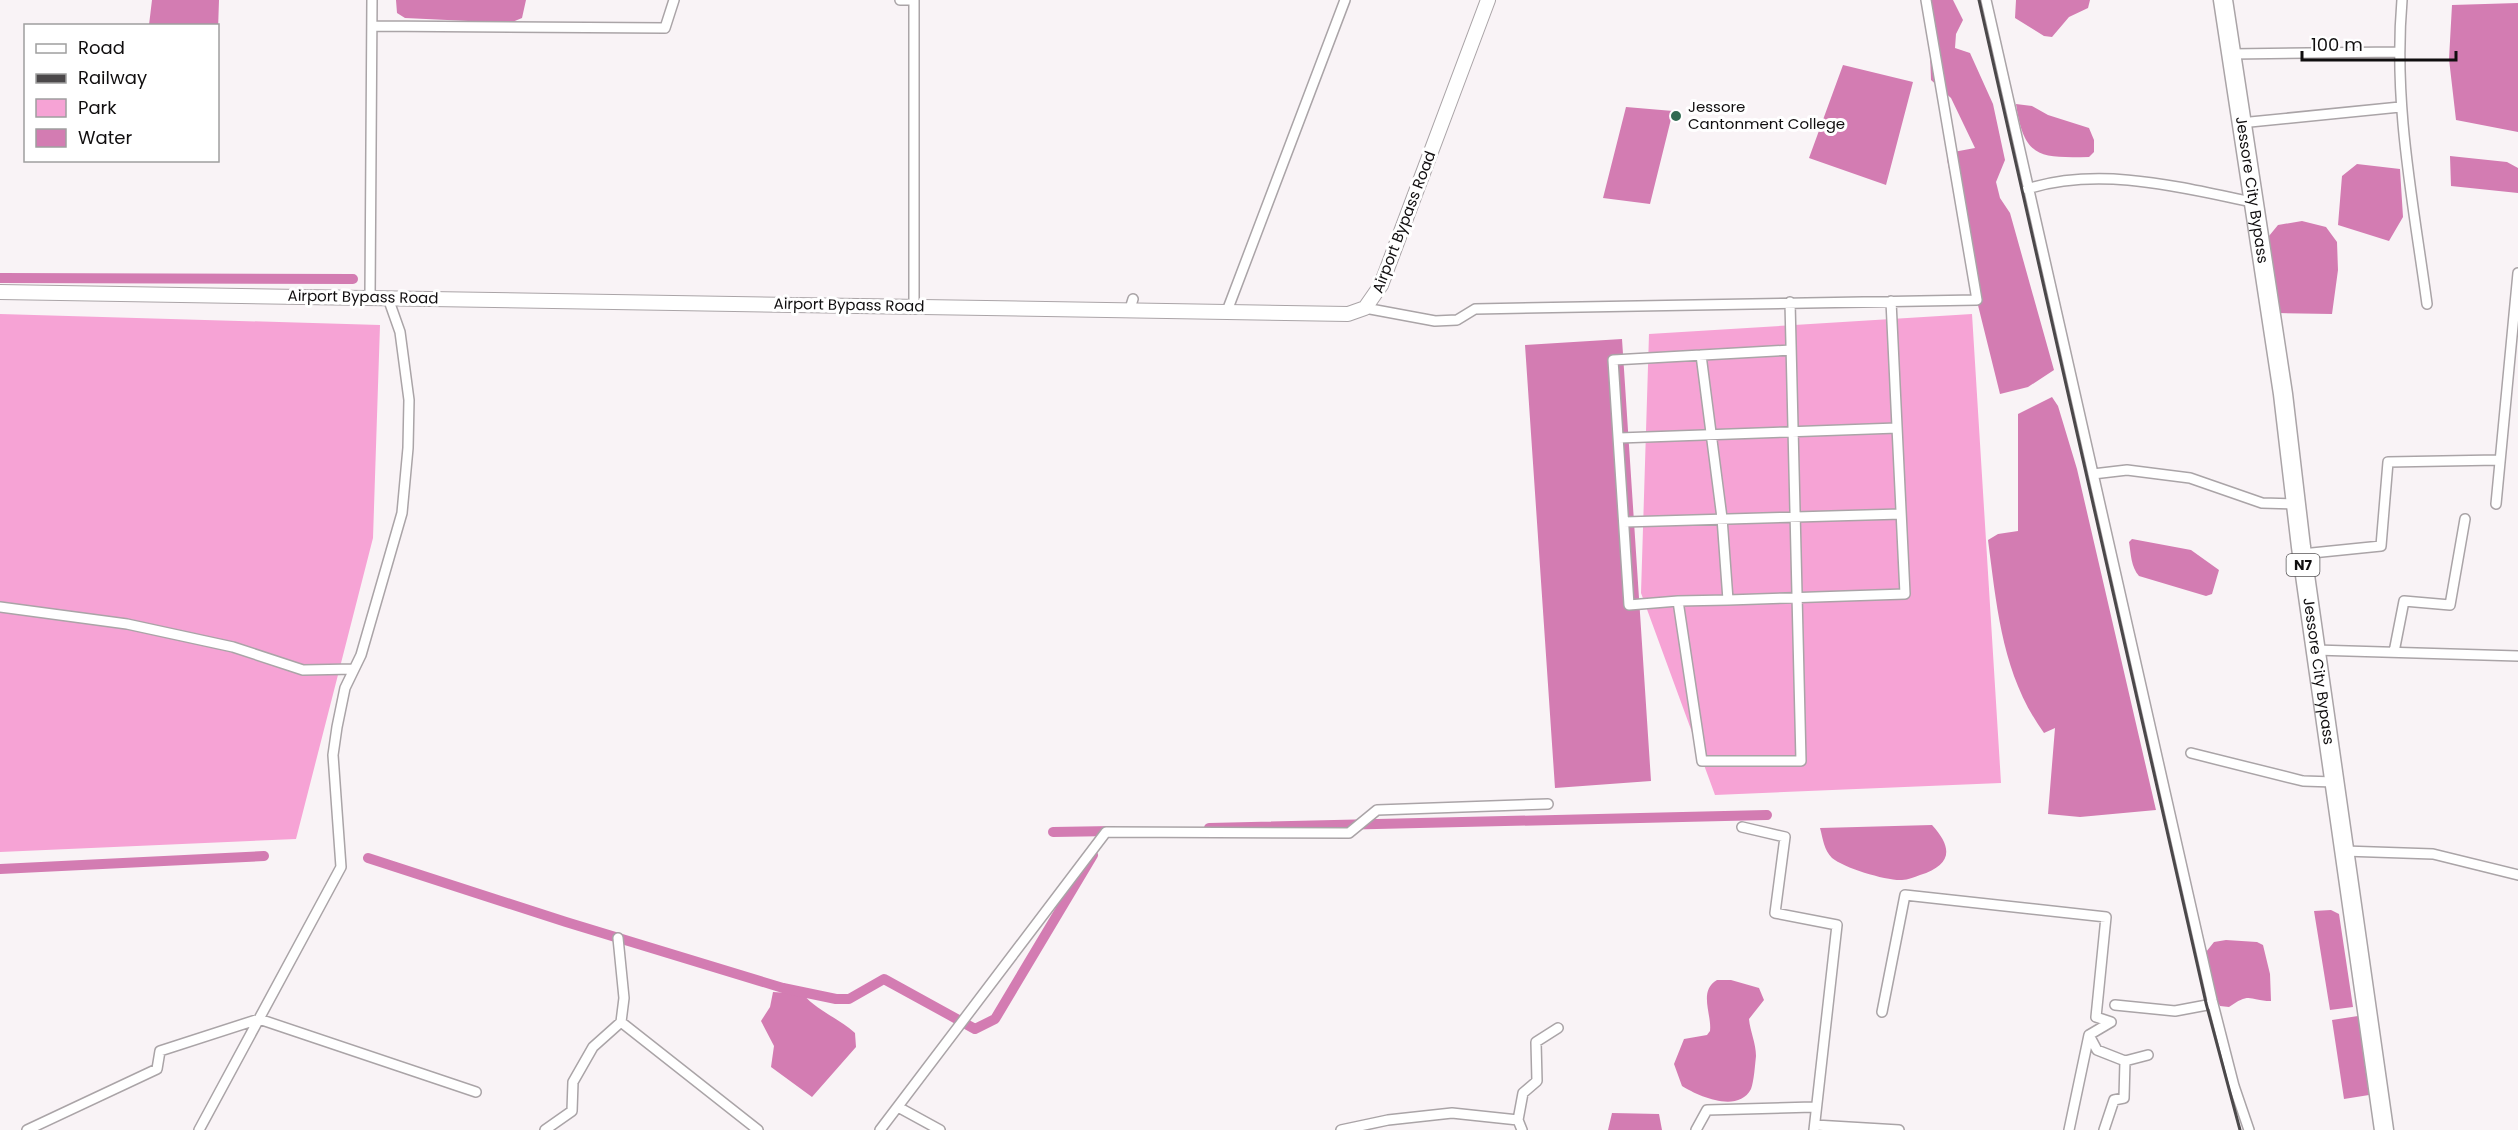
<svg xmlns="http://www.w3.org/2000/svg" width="2518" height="1130" viewBox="0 0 2518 1130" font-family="Poppins,sans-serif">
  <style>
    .green { fill: #f6a3d5 }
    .water { fill: #d37cb2 }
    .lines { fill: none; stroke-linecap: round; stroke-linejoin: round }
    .canal { stroke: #d37cb2; stroke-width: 10 }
    .street-casing { stroke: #aaa4a7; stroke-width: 12 }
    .secondary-casing { stroke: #aaa4a7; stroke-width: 16 }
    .highway-casing { stroke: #aaa4a7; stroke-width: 21 }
    .street { stroke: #fff; stroke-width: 9 }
    .secondary { stroke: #fff; stroke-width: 14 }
    .highway { stroke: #fff; stroke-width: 18 }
    .rail { stroke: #4b484a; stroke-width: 3 }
    .poi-dot { fill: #326a52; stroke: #fff; stroke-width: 2 }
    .labels { text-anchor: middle; stroke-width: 6; stroke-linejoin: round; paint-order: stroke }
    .shield { fill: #fff; stroke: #585657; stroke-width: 1.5 }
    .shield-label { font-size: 14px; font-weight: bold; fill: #100e0f }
    .poi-label { font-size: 15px; fill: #100e0f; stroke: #fff; text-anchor: start }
    .street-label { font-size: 15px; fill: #100e0f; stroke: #fff }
  </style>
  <rect width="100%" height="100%" fill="#f9f3f6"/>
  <path class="green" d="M0 314 380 325 373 538 296 839 0 852Z
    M1972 314 2001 783 1715 795 1641 593 1649 334Z"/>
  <path class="water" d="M152 0H219L218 30V26L149 25Z
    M396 0H526L522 18 510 23 405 18 397 13Z
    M1928 0H1953L1963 20 1956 34 1955 48 1970 53 1993 104 2005 160 1996 182 2000 198 2010 213 2054 370 2028 387 2000 394 1970 273 1947 159 1948 153 1975 148 1951 98 1931 80Z
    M2016 0H2090L2088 8 2069 17 2052 37 2044 36 2015 18Z
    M2518 3V132L2456 120 2449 59 2452 5Z
    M1843 65 1913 82 1886 185 1809 158Z
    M2016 104 2032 106 2048 115 2089 128 2094 140V152L2089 157C2039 158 2024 158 2016 104Z
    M1626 107 1673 111 1650 204 1603 198Z
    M2450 156 2507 162 2518 168V193L2451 186Z
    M2357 164 2400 169 2403 217 2389 241 2338 225 2342 176Z
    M2302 221 2326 227 2337 242 2338 270 2332 314 2278 313 2269 236 2278 225Z
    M1622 339 1651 781 1555 788 1525 345Z
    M2052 397 2058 406 2077 469 2156 810 2080 817 2048 814 2055 728 2044 733C2002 675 1997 608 1988 540L1998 534 2018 531V414Z
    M2132 539 2191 550 2219 570 2212 594 2206 596 2139 576C2131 567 2131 554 2129 542Z
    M1932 825C1954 849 1951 865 1920 875 1914 877 1908 880 1902 880 1887 881 1844 868 1832 858 1824 850 1823 839 1820 828Z
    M2331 910 2339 914 2353 1007 2330 1010 2314 911Z
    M2226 940 2257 942 2263 945 2270 974 2271 1001C2249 1001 2251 991 2229 1007L2220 1006 2214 995 2206 952 2214 942Z
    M1717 980H1731L1759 988 1764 1000 1749 1019C1750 1031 1756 1043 1756 1056 1755 1065 1754 1081 1751 1089 1738 1114 1698 1096 1682 1086L1674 1064 1684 1039 1707 1035 1710 1031C1712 1014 1698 991 1717 980Z
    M773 992 803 994C817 1011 839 1018 855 1033L856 1047 812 1097 771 1067 774 1046 761 1021 770 1007Z
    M2358 1016 2369 1095 2344 1099 2332 1020Z
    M1612 1113 1659 1114 1662 1130H1608Z"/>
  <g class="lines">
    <path class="canal" d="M0 278 353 279
      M1209 828 1767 815
      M1053 832 1113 831
      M368 858 566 922 783 988 836 999H849L884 979 975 1029 995 1019 1093 855
      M0 869 264 856"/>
    <g class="street-casing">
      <path id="street" d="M900 0H914V306
        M1986 0 2212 1000 2234 1086 2249 1130
        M2402 0C2393 104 2413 201 2427 304
        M372 26 665 28 674 0
        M2232 54 2398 52
        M2240 123 2400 107
        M2027 189C2100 166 2179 187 2252 202
        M370 297 372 0
        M1790 302 1801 761H1702L1678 601 1629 605 1613 360 1791 350
        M1365 308 1435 321 1457 320 1475 309 1977 300 1926 0
        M1227 311 1345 0
        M1129 312 1133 299
        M1701 355 1722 518 1728 600 1905 594 1891 301
        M1619 438 1897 428
        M2093 474 2127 470 2190 478 2262 503 2295 504
        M2496 504 2518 273
        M1624 522 1901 514
        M2302 554 2381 546 2388 462 2498 460
        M1678 601 1728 600
        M0 607 127 624 233 647 303 670 354 669
        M2315 650 2518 656
        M2394 652 2404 601 2450 605 2465 519
        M2191 753 2303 781 2334 782
        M1742 827 1785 837 1775 913 1837 925 1814 1130
        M2344 851 2433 854 2518 875
        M2115 1005 2175 1011 2207 1005
        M1882 1012 1905 895 2106 917 2096 1017 2111 1022 2089 1035 2069 1130
        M621 1022 758 1130
        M2089 1035 2097 1050 2125 1061
        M898 1107 940 1130
        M1518 1120 1523 1093 1537 1081 1536 1042 1558 1028
        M1815 1125 1899 1130
        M27 1130 157 1069 160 1051 259 1019 476 1092
        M199 1130 341 867 333 755 337 727 345 688 361 655 402 513 408 448 409 400 400 332 388 298
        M545 1130 572 1111 573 1082 593 1047 621 1022 624 998 618 938
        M880 1130 1106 832 1349 833 1377 810 1548 804
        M1341 1130 1388 1120 1452 1113 1518 1120 1522 1130
        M1696 1130 1707 1110 1813 1107
        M2104 1130 2114 1100 2124 1098 2125 1061 2148 1055"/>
    </g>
    <g class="secondary-casing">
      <path id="secondary" d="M0 292 1348 314 1365 308 1381 285 1488 0"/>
    </g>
    <g class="highway-casing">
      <g id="highway">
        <path id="s1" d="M2223 0 2283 394 2301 547 2384 1130"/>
      </g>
    </g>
    <use href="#street" class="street"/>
    <use href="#secondary" class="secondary"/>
    <use href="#highway" class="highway"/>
    <path class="rail" d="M1979 0 2206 1003 2240 1130"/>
  </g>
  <circle class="poi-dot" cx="1676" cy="116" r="6"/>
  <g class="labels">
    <rect class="shield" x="2286.5" y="554" width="33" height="22" rx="4.5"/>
    <g class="shield-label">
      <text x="2303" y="570">N7</text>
    </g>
    <g class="poi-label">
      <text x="1688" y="112">Jessore<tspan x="1688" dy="17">Cantonment College</tspan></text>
    </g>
    <g class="street-label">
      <text dy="5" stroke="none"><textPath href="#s1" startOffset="192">Jessore City Bypass</textPath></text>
      <text transform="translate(1404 222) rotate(-69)" y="5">Airport Bypass Road</text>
      <text transform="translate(363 297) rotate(1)" y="5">Airport Bypass Road</text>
      <text transform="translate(849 305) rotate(1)" y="5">Airport Bypass Road</text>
      <text dy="5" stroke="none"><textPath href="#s1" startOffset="678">Jessore City Bypass</textPath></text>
    </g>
  </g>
  <rect x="24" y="24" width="195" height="138" fill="#ffffff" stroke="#9f9f9f" stroke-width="1.5"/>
  <rect x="36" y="44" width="30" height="9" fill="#ffffff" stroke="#9f9f9f" stroke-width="1.5"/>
  <text x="78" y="54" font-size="18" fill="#100e0f">Road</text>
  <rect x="36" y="74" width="30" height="9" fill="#4b484a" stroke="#9f9f9f" stroke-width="1.5"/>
  <text x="78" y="84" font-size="18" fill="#100e0f">Railway</text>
  <rect x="36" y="99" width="30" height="18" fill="#f6a3d5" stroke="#9f9f9f" stroke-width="1.5"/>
  <text x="78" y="114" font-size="18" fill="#100e0f">Park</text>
  <rect x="36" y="129" width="30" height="18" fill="#d37cb2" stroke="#9f9f9f" stroke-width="1.5"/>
  <text x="78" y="144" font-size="18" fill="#100e0f">Water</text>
  <path d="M2302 51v9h154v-9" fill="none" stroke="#100e0f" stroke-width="3"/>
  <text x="2311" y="51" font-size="18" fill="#100e0f" stroke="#ffffff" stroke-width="4.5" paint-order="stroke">100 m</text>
</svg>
